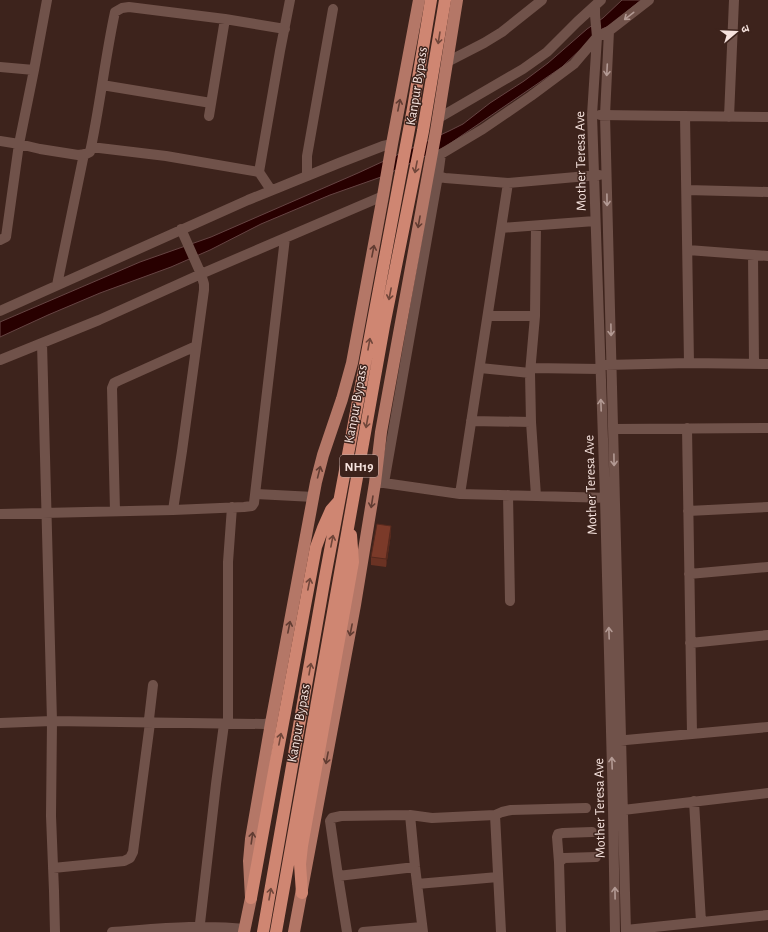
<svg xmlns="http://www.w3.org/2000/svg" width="768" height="932" viewBox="0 0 768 932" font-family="'Alegreya Sans','Noto Sans Devanagari',sans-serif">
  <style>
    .water { fill: #280000; stroke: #664443 }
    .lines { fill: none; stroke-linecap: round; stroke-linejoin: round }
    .minor { stroke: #70524a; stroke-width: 10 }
    .major { stroke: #b47767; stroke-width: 12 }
    .highway { stroke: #cf8672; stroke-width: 12 }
    .wall { fill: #6a3223 }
    .shaded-wall { fill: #56291d }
    .building { fill: #7b3a29; stroke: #56291d }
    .oneway { stroke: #b39a94 }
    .oneway2 { stroke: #70463a }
    .oneway3 { stroke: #613c32 }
    .labels { text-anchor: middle; stroke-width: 3; stroke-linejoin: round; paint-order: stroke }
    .shield { fill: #3d231c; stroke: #bea9a4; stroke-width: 1 }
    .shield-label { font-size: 13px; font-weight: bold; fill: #f6e3de }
    .street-label { font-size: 14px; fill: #f6e3de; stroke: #3d231c }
  </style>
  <rect width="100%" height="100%" fill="#3d231c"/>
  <path class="water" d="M622 0H641L609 26 602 29 591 38 582 48 562 67 445 147 381 177 330 195 261 224 210 250 171 267 100 293 48 315 0 337V322L140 262 211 237 358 173 449 131 463 124 490 103 524 81 548 63 587 29 603 18Z"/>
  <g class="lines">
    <path class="minor" d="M595 6V15L597 37 592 115 605 498 613 808 615 932
      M609 31 605 115 626 932
      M447 62 484 43 502 32 542 0
      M0 67 34 70
      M102 85 211 103
      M600 115 768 117
      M209 116 225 19
      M685 116 689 363
      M729 117 734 0
      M437 119 523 69 547 52 577 22 601 0
      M0 141 19 144 40 149 78 155 86 154 90 152C100 106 105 58 115 12L122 8 129 7 225 19 285 29
      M91 147 166 156 259 172
      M436 157 483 129 531 96 574 64 597 37 609 31 649 0
      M307 176V156L333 9
      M438 176 445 178 508 183 599 175
      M271 190 259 172 280 51 290 0
      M687 190 768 192
      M501 228 595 221
      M0 240 6 237 19 144 34 70 47 0
      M688 250 768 256
      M753 255 754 364
      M57 285 84 154
      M0 311 248 200 339 163 383 146 392 144
      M488 316H535L536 226
      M42 343 52 721 51 816 54 891 55 932
      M0 360 99 320 201 274 383 196
      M606 365 689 363 768 364
      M480 368 530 373 531 422
      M531 368 600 369
      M530 373 535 316
      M471 421 531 422 536 496
      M687 428 692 734
      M613 429 768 428
      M378 483H384L460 494 611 498
      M384 483 438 176 441 154
      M256 494 314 497
      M460 494 508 183
      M508 495 510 601
      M173 510 182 451 204 290V284L201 274 181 229
      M115 511 112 388 114 383 118 381 196 346
      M688 511 768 507
      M0 514 173 510 244 507 252 506 254 503 285 238
      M689 574 768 567
      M690 643 768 635
      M0 723 52 721 264 724 271 723
      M228 724V562L232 507
      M615 741 768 727
      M694 801 701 922
      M623 810 768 793
      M410 815 415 867 423 932
      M495 815 502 812 511 810 586 808
      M559 862 557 837 558 834 563 833 592 832
      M53 868 124 861 130 858 133 852 150 723 149 719 153 685
      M338 876 330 821 332 818 341 816 410 815 432 818 495 815 501 932
      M417 884 498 877
      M626 930 768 915
      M112 932C156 929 201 924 245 929
      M199 932 216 784 224 724
      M347 932 338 876 415 867
      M363 932 422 927
      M561 932 559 862 564 858 596 857"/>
    <path class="major" d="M244 932 251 898 249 861 251 839 271 723 316 482 323 455 342 399 352 363 383 196 392 144 419 0
      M294 932 355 605 375 483 381 432 436 131 457 0"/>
    <path class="highway" d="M302 893 300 864 302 846 353 562 351 535
      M251 898 275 766 316 547 323 528 331 510 339 501
      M263 932 325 577 413 108 431 0
      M276 932 384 326 423 131 445 0"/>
  </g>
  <path class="wall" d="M391 534 386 567 371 565V557Z"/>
  <path class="shaded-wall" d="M391 526V534L386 567V559Z"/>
  <path class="building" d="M377 524 391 526 386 559 371 557Z"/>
  <defs><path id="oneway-shaft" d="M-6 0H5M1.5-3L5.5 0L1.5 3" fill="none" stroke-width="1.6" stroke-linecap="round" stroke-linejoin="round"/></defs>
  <g class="oneway">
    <use href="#oneway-shaft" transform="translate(629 16) rotate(142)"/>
    <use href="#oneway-shaft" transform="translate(607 70) rotate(93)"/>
    <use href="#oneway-shaft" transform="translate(607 200) rotate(89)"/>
    <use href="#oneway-shaft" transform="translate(611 330) rotate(89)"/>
    <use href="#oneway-shaft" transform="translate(601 405) rotate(-92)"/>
    <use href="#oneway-shaft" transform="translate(614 460) rotate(89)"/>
    <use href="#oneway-shaft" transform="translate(609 633) rotate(-92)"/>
    <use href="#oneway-shaft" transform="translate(612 763) rotate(-92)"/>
    <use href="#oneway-shaft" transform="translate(615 893) rotate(-91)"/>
  </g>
  <g class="oneway2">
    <use href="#oneway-shaft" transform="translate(439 38) rotate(99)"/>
    <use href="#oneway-shaft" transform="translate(416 167) rotate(101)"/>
    <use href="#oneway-shaft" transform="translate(390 294) rotate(101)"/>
    <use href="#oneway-shaft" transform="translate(369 344) rotate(-80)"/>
    <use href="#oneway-shaft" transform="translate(367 422) rotate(100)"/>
    <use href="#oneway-shaft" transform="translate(332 541) rotate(-79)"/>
    <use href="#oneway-shaft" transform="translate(309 584) rotate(-79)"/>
    <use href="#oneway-shaft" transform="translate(310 669) rotate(-80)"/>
    <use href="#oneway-shaft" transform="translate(280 739) rotate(-79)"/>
    <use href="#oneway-shaft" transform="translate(270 894) rotate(-80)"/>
  </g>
  <g class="oneway3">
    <use href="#oneway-shaft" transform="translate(399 105) rotate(-79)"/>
    <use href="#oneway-shaft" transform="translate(419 222) rotate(100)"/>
    <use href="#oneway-shaft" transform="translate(373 251) rotate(-79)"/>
    <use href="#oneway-shaft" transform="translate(319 472) rotate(-76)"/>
    <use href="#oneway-shaft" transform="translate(372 502) rotate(99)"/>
    <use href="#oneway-shaft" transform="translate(289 627) rotate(-79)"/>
    <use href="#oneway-shaft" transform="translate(351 630) rotate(101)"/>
    <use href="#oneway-shaft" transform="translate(327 758) rotate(101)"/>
    <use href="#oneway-shaft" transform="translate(252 838) rotate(-82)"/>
  </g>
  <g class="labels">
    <rect class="shield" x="340" y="455" width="38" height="22" rx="3"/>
    <g class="shield-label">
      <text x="359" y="471">NH19</text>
    </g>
    <g class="street-label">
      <text transform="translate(416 86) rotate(-81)" y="5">Kanpur Bypass</text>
      <text transform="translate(580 161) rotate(-91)" y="5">Mother Teresa Ave</text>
      <text transform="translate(355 404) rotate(-80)" y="5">Kanpur Bypass</text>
      <text transform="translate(590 485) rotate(-92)" y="5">Mother Teresa Ave</text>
      <text transform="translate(298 723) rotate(-80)" y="5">Kanpur Bypass</text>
      <text transform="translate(599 808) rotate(-91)" y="5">Mother Teresa Ave</text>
    </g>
  </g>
  <g transform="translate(736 32) rotate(71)" stroke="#3d231c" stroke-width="3" paint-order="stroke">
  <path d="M0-3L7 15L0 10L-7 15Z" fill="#f6e3de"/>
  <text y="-6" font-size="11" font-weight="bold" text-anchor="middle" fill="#f6e3de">उ</text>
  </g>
</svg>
